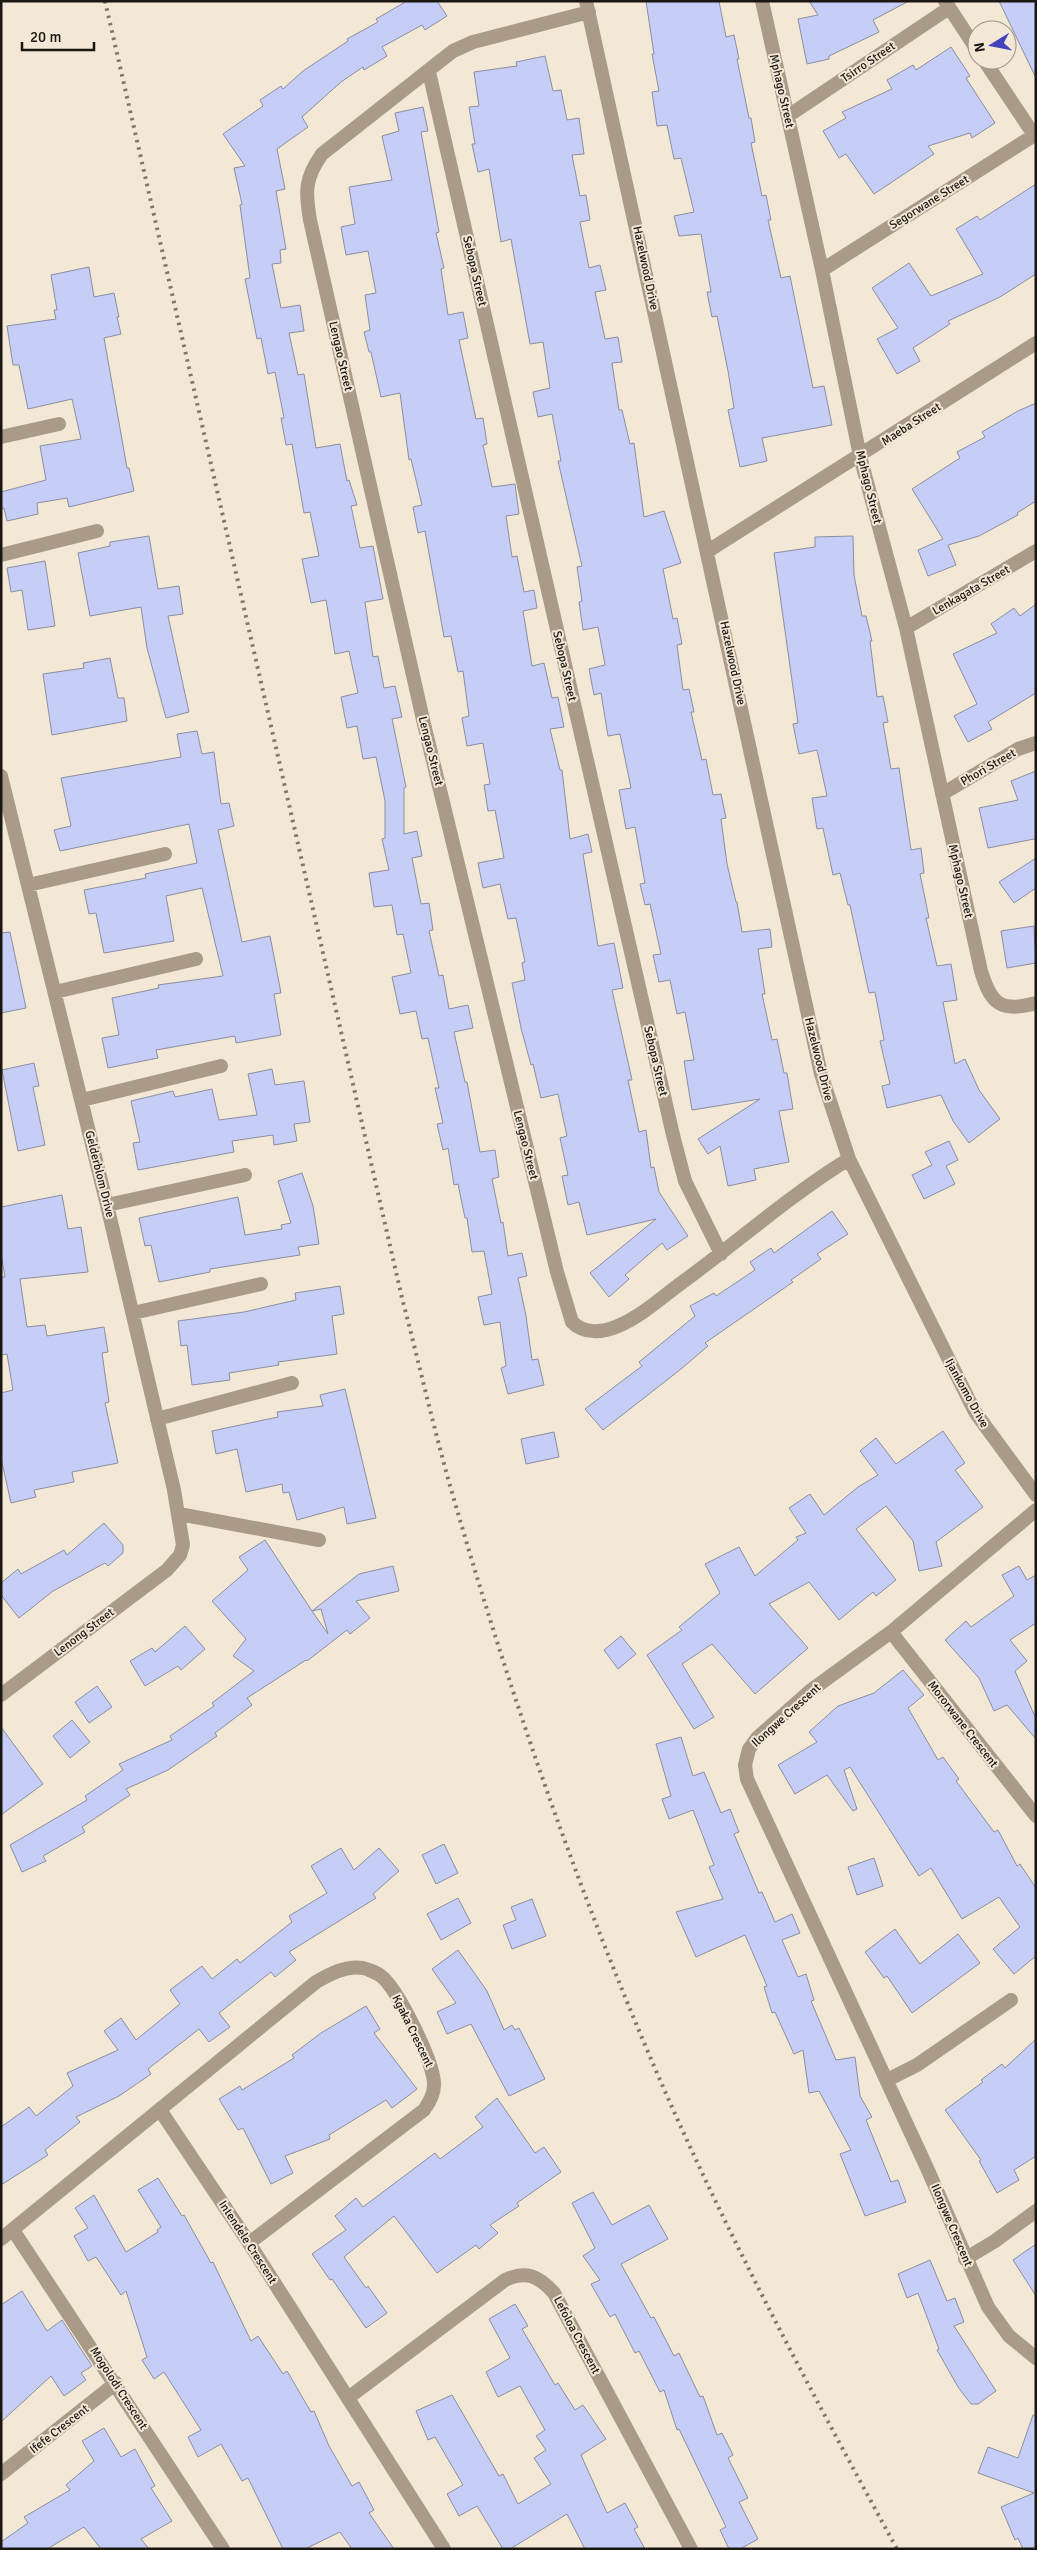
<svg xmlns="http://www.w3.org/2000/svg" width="1037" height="2550" viewBox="0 0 1037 2550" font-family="Signika,sans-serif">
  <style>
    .building { fill: #c6cef8; stroke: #8b8ea0; fill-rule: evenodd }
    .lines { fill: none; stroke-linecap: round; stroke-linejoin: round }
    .minor { stroke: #a99b87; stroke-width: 14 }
    .rail { stroke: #7f776c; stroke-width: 4; stroke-dasharray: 2.5 5; stroke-linecap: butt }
    .labels { text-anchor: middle; stroke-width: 4; stroke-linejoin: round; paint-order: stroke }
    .street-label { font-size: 12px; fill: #1a1610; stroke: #f3e7d6 }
  </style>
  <rect width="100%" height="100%" fill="#f3e7d6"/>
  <path class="building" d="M407 1H437L447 16 425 30 422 25 382 47 387 56 364 70 363 67 341 82 302 117 308 127 277 149 285 189 276 191 286 249 280 250 281 263 272 264 281 308 300 305 304 331 289 333 298 375 304 374 316 448 340 444 347 481 349 480 357 505 351 506 360 548 373 546 383 599 365 602 373 657 378 656 384 688 395 686 402 717 392 719 406 787 404 788V834L417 831 422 856 412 858 421 904 429 903 433 930 429 931 439 976 443 975 449 1009 468 1005 473 1028 454 1032 465 1082H467L480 1152 495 1150 499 1177 492 1179 501 1223 503 1222 508 1256 522 1253 527 1276 518 1278 526 1316 532 1360 538 1359 544 1385 508 1394 501 1368 506 1366 500 1322 484 1325 478 1297 492 1294 484 1251 472 1252 467 1218H465L458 1184 454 1185 448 1148 443 1150 437 1124 443 1123 435 1088H439L428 1038 422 1039 416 1011 400 1014 392 977 411 973 403 934 397 935 392 905 374 907 369 873 389 870 382 839 385 838V801L376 757 363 759 357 726 347 728 341 697 358 693 349 651 335 654 326 600 311 603 302 559 319 556 310 512 304 513 292 444 286 445 281 418H284L275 372 268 374 261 338 257 339 245 279 250 278 240 205 242 204 234 168 245 166 223 134 263 106 260 100 281 86 283 89 303 71 348 41 347 39 378 22 376 19Z
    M646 1H719L726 37 734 35 739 59H737L749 118H751L755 142 751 143 762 196 766 195 771 220H768L781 278 790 276 813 388 824 386 832 425 762 438 767 461 740 467 728 410 734 408 728 371 717 316 712 317 707 292H711L701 234 679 236 674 216 694 212 681 158 674 159 667 125 657 126 652 92 659 91 652 54H654Z
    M809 1H909L873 20 879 32 829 56V59L807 64 798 19 818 15Z
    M999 1H1036V78Z
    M951 47 970 76 966 78 995 123 972 138 970 133 928 146 934 154 874 194 846 154 839 158 823 131 846 118 842 112 892 89 887 80 913 65 916 70Z
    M545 56 553 91 561 90 567 120 579 118 584 154 572 155 580 196 586 195 590 220 580 222 589 268 600 265 606 290 595 292 605 339 618 337 622 362 612 363 619 410H622L630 444 634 443 644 517 664 511 681 563 663 569 673 619 677 618 682 644 677 645 683 690 689 689 694 712H691L702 760 706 759 713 795 721 794 726 818 721 819 727 864 736 902H737L742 932 770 929 772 947 758 949 765 994H762L772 1040 777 1039 784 1073H787L793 1109 779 1111 789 1162 754 1169 756 1180 728 1186 720 1146 708 1154 698 1139 760 1099 692 1110 684 1061 694 1060 685 1012 677 1014 670 980 659 982 653 955 661 954 650 904 645 905 640 884 645 883 635 827 626 829 619 790 631 788 620 734 608 736 601 693 594 695 589 669 605 665 598 627 583 630 579 602 582 601 577 567 582 566 558 461H561L552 414 538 417 533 392 550 388 543 342 530 344 511 239 501 242 489 169 478 172 472 144H475L469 107 479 106 474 72 517 66 516 62Z
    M423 107 428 131 421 132 439 232 436 233 444 268 441 269 448 315 463 312 468 338 459 340 476 419 483 418 487 444 483 445 492 487 515 484 519 514 506 516 512 557 517 556 524 592 534 590 537 608 523 611 532 666 544 663 552 698 558 697 564 727 550 729 560 770H562L570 839 588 834 592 852 583 854 598 946 614 943 623 988 612 990 632 1080H628L639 1132 646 1130 651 1168 654 1167 659 1192 688 1236 667 1250 662 1243 625 1275 629 1279 609 1297 590 1273 656 1219 587 1235 579 1202 568 1205 562 1176 568 1175 560 1138 567 1136 558 1094 541 1098 533 1064 531 1065 521 1028 512 983 525 980 522 963 525 962 516 918 508 919 500 884 483 888 478 863 504 858 495 810 488 811 484 785 490 784 483 743 467 746 462 718 469 716 463 671 458 672 451 636 444 637 425 531 418 533 413 507 422 505 411 459 409 460 400 393 381 397 371 352H369L364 332 370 330 365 295 376 293 368 251 346 255 341 227 355 224 349 187 392 180 382 136 399 131 395 113Z
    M1036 184V274L1000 297 948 321 950 324 913 348 920 361 897 374 877 339 898 328 872 288 909 263 931 296 983 274 956 229 977 216 980 220Z
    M89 267 94 297 114 293 119 317H117L121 334 104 338 127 468H129L134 491 69 507 67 498 37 503 38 514 7 521 4 508 1 509V492L46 480 40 446 81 439 72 399 28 409 19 365H13L7 326 56 319 54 310H57L51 275Z
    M1036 403V501L1017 513 1018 515 979 536 948 545 956 565 928 576 918 550 943 539 912 489 960 458 957 452 985 437 982 432 1018 411Z
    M149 536 158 589 179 586 183 614 168 616 189 712 166 718 147 648 141 607 90 616 78 553 110 546V542Z
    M853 536 854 575 862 616H866L872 641H870L877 697 883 696 888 722 883 723 891 769 899 768 911 850 921 848 924 873 920 874 929 918H926L937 966 951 964 957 1000 943 1002 955 1064 965 1059 979 1090 1000 1119 969 1143 953 1121 941 1095 887 1108 882 1086 890 1084 880 1041 884 1040 875 992 869 993 850 905H848L840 873 833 875 823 828 817 829 812 798 827 796 817 750 799 754 793 724 798 723 774 553 815 547V537Z
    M45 561 55 626 28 630 22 590 11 592 7 568Z
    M1036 604V693L988 722 992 729 968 742 954 716 977 704 953 654 997 633 991 624 1014 608 1020 616Z
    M110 658 118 698H124L127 721 52 735 43 674 84 668 83 663Z
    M197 731 202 754 214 752 221 804 229 803 234 826 218 830 242 942 270 936 281 993 274 994 281 1035 236 1043 235 1036 156 1050 158 1058 108 1068 102 1038 119 1035 112 998 159 988 158 985 223 976 202 888 166 896 174 941 104 953 96 913 89 914 84 890 146 878 145 874 197 863 189 824 60 851 54 830 71 826 61 778 181 757 177 734Z
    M1036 771V840L1034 839 988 848 979 808 1018 800 1011 781Z
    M1036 858V888L1014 903 999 882Z
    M1034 926 1036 963 1007 968 1001 931Z
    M10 932 26 1008 1 1013V933Z
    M34 1063 39 1086 33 1087 45 1145 18 1151 2 1070Z
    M272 1069 275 1085 304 1081 310 1122 294 1124 297 1141 274 1145 273 1135 232 1141 234 1152 138 1170 133 1143 140 1142 131 1101 173 1091 175 1097 212 1089 219 1120 257 1115 248 1074Z
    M949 1141 958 1160 946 1166 955 1184 924 1199 912 1175 932 1165 925 1152Z
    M302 1173 313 1206 319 1244 298 1247 300 1255 210 1269V1272L159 1282 151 1245 145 1246 139 1218 238 1197 245 1235 282 1229 281 1225 291 1223 278 1181Z
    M62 1195 68 1229 81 1227 88 1272 20 1279 27 1327 45 1325 47 1336 104 1327 108 1352 102 1353 109 1402 105 1403 118 1463 72 1472 74 1482 34 1490 36 1497 11 1503 1 1458V1393L13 1390 7 1354 1 1355V1277H5L1 1254V1207Z
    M832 1211 848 1234 817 1254 821 1259 791 1280 793 1282 705 1343 708 1346 681 1369 603 1430 585 1409 642 1366 639 1362 695 1316 690 1306 714 1293 716 1296 755 1270 750 1262 771 1248 774 1253Z
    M340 1286 344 1314 332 1316 337 1354 278 1362 279 1365 229 1373 230 1380 192 1385 187 1345 181 1346 178 1321 244 1312 296 1300 295 1293Z
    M345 1389 376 1518 347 1524 344 1507 297 1520 289 1492 283 1493 282 1484 246 1492 237 1449 216 1454 212 1431 278 1417 277 1412 323 1406 320 1395Z
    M943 1431 965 1463 955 1470 983 1507 936 1542 942 1566 919 1571 913 1541 886 1506 856 1529 896 1580 876 1596 873 1592 839 1620 809 1582 769 1604 808 1648 755 1694 712 1644 682 1664 714 1717 694 1729 647 1655 682 1630 679 1627 720 1593 705 1564 739 1547 755 1576 798 1540 796 1537 806 1533 789 1508 810 1494 824 1515 858 1487 878 1475 860 1451 876 1438 896 1464Z
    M554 1432 559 1457 526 1464 521 1439Z
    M104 1523 123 1545V1553L108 1566 105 1563 53 1591 19 1618 1 1595V1583L18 1569 21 1574 64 1550 67 1555Z
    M265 1540 312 1611 359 1574 393 1566 399 1591 356 1601 370 1618 350 1634 347 1630 307 1661 306 1660 247 1698 252 1705 215 1733 217 1736 168 1770 126 1789 130 1795 82 1827 85 1832 43 1856 46 1861 22 1872 10 1845 87 1800 85 1796 123 1770 119 1764 172 1740 170 1736 214 1706 212 1703 254 1671 233 1656 246 1639 212 1601 248 1570 239 1557ZM321 1609 328 1634 312 1611Z
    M1019 1566 1027 1580 1036 1575V1623L1010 1640 1027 1661 1015 1671 1036 1719V1739L1007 1705 994 1711 979 1678 945 1640 966 1621 971 1627 1014 1596 1002 1575Z
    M185 1626 205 1649 181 1670 178 1666 145 1686 130 1661 152 1648 155 1652Z
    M621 1636 636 1654 618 1669 604 1650Z
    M903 1670 924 1695 908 1708 938 1760 943 1757 959 1779 956 1781 994 1832 998 1830 1017 1866 1020 1864 1036 1888V1956L1014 1974 993 1949 1020 1927 999 1897 962 1919 931 1868 919 1876 850 1767 844 1770 857 1809 853 1811 827 1775 795 1794 778 1765 817 1742 809 1732 838 1706 874 1693Z
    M97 1686 112 1707 89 1723 75 1702Z
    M72 1720 90 1742 70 1758 53 1736Z
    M1 1727 43 1784 1 1815Z
    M681 1737 693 1776 704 1772 721 1813 730 1809 739 1832 734 1834 759 1893 762 1892 775 1922 792 1914 800 1933 782 1940 798 1977 806 1974 814 2000 811 2001 836 2060 855 2057 860 2096 872 2117 866 2120 891 2182 898 2180 906 2202 865 2216 840 2154 851 2150 819 2091 809 2093 803 2050 794 2054 775 2012 772 2013 764 1987 767 1986 745 1935 696 1957 676 1912 723 1899 709 1867 714 1865 693 1810 669 1819 662 1799 671 1796 656 1744Z
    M444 1844 458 1873 436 1884 422 1855Z
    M341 1848 354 1870 379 1848 399 1871 373 1894 376 1898 289 1952 296 1960 275 1977 271 1972 219 2013 230 2027 209 2042 199 2029 148 2069 151 2074 119 2096 76 2117 80 2122 45 2150 48 2155 1 2185V2127L29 2107 36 2116 73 2086 67 2073 118 2050 104 2031 121 2018 136 2040 180 2004 170 1990 202 1966 212 1979 237 1959 240 1963 292 1922 289 1916 327 1893 311 1866Z
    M874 1858 883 1886 857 1895 848 1867Z
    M458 1898 471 1923 441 1940 427 1914Z
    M532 1899 546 1936 512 1949 503 1925 516 1920 511 1907Z
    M895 1929 920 1964 958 1934 980 1963 912 2013 887 1976 884 1978 865 1952Z
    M458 1950 487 1991 504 2030 512 2025 515 2030 519 2028 545 2079 509 2096 471 2024 447 2034 437 2012 456 2003 432 1969Z
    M366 2006 380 2029 374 2033 417 2089 392 2108 386 2100 329 2135 330 2139 285 2156 293 2173 271 2184 243 2128 238 2130 219 2099 240 2086 242 2090 294 2058 292 2055 321 2033Z
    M1036 2039V2156L1014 2170 1019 2180 997 2193 979 2161 981 2160 945 2110 983 2082 981 2080 1002 2064 1005 2068Z
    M497 2098 535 2153 544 2147 561 2172 517 2203 519 2206 490 2225 498 2233 479 2249 476 2245 437 2273 394 2216 344 2257 366 2288 368 2286 387 2313 366 2328 332 2279 330 2280 312 2254 346 2230 335 2216 356 2198 363 2207 435 2153 440 2159 483 2127 475 2117Z
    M158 2178 182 2216 184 2215 211 2263 213 2262 251 2341 258 2336 283 2374 287 2371 311 2412 314 2411 329 2446 352 2486 359 2482 374 2510 369 2513 394 2549H352L340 2532 305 2549H283L248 2478 242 2481 221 2444 198 2457 188 2437 201 2430 164 2372 154 2379 142 2360 147 2357 126 2291 121 2295 96 2257 88 2261 74 2236 88 2228 75 2208 94 2195 126 2252 158 2232 157 2230 161 2227 138 2190Z
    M593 2192 612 2225 649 2205 668 2239 621 2264 651 2318 654 2317 674 2356 679 2353 700 2397 703 2396 717 2435 722 2433 733 2455 728 2458 748 2498 739 2502 758 2539 740 2549H729L720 2530 726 2527 679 2429 677 2430 664 2390 660 2392 639 2351 635 2353 615 2314 610 2317 591 2284 600 2280 583 2256 595 2248 572 2203Z
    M1036 2244V2296L1013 2260Z
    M930 2260 947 2301 955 2298 964 2322 954 2326 996 2391 978 2404H971L958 2387 937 2350 939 2349 918 2293 907 2298 898 2274Z
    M22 2291 47 2331 62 2320 92 2366 81 2373 86 2380 64 2396 51 2376 1 2422V2305Z
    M515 2304 528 2326 522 2329 555 2385 558 2383 575 2410 583 2405 606 2439 581 2455 607 2513 625 2503 638 2527 634 2529 645 2549H585L567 2514 510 2549H503L477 2506 459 2516 447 2494 463 2485 435 2437 428 2440 416 2411 452 2395 499 2476 503 2474 518 2504 551 2484 534 2458 546 2450 536 2436 545 2430 520 2386 498 2397 486 2372 510 2358 489 2319Z
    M1033 2415H1036V2549H1023L1018 2538 1015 2540 1001 2507 1034 2493 978 2473 988 2447 1018 2458Z
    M104 2428 121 2457 135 2449 155 2486 151 2488 172 2521 141 2539 149 2549H101L84 2527 47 2549H1V2542L28 2523 24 2517 70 2490 66 2485 94 2461 82 2441Z"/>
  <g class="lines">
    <path class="minor" d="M586 1 821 1074 849 1159 975 1412 1036 1495
      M762 1 822 270 860 456 906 628 981 971C991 1004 1001 1013 1036 1003
      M945 1 977 50
      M589 12 473 42 453 51 322 154C305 178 305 191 310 220L424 724 557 1272 572 1322C584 1334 602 1333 618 1326 642 1316 662 1297 684 1281 739 1241 790 1195 849 1159
      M984 60 1034 135
      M429 72 673 1135 685 1181 721 1254
      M788 116 949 8
      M822 270 1036 134
      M1 437 59 424
      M708 551 1036 343
      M1 555 97 531
      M906 628 1036 551
      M1 776 107 1205 174 1490 183 1545 180 1555 167 1570 1 1695
      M942 794 1018 749 1036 743
      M28 885 165 854
      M55 992 196 959
      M82 1100 221 1066
      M107 1205 245 1175
      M133 1313 261 1284
      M157 1419 292 1383
      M1036 1510 891 1632 810 1691 757 1738 749 1749 745 1765 747 1779 927 2168 988 2307 1009 2336 1036 2358
      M179 1514 319 1540
      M891 1632 1036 1816
      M887 2080 917 2065 1011 2000
      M160 2110 249 2243 444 2549
      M13 2230 223 2549
      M1 2239 316 1982C330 1974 346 1965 363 1968 368 1969 377 1973 381 1976 398 1989 435 2064 434 2085 434 2095 429 2103 424 2110L249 2243
      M965 2259 995 2241 1036 2211
      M348 2398 505 2280C526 2270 539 2276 554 2293L691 2549
      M1 2474 116 2383"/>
    <path class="rail" d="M105 1 402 1298C418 1359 432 1421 449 1482 504 1675 569 1866 648 2052 720 2222 808 2386 897 2549"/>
  </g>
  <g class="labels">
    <g class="street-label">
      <text transform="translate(868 62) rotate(-34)" y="4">Tsirro Street</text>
      <text transform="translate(782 91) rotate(77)" y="4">Mphago Street</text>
      <text transform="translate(929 202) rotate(-32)" y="4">Segorwane Street</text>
      <text transform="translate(646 268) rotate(78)" y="4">Hazelwood Drive</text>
      <text transform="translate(475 271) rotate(77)" y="4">Sebopa Street</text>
      <text transform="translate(341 356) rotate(77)" y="4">Lengao Street</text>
      <text transform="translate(911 424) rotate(-33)" y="4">Maeba Street</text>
      <text transform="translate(869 487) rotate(76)" y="4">Mphago Street</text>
      <text transform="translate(971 590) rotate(-30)" y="4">Lenkagata Street</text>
      <text transform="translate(733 663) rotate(78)" y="4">Hazelwood Drive</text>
      <text transform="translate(565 666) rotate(77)" y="4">Sebopa Street</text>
      <text transform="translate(431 751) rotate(76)" y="4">Lengao Street</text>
      <text transform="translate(988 767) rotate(-30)" y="4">Phori Street</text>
      <text transform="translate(961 881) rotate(77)" y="4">Mphago Street</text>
      <text transform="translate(819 1059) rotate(76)" y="4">Hazelwood Drive</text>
      <text transform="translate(656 1061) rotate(77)" y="4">Sebopa Street</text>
      <text transform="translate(526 1145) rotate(76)" y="4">Lengao Street</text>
      <text transform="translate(100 1174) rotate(76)" y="4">Gelderblom Drive</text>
      <text transform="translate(967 1393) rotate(61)" y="4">Ijankomo Drive</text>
      <text transform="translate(84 1632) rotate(-37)" y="4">Lenong Street</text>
      <text transform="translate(786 1715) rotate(-42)" y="4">Ilongwe Crescent</text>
      <text transform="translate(963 1724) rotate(52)" y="4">Mororwane Crescent</text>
      <text transform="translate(413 2031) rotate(64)" y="4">Kgaka Crescent</text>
      <text transform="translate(952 2225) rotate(67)" y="4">Ilongwe Crescent</text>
      <text transform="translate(248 2242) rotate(57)" y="4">Intendele Crescent</text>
      <text transform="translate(577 2335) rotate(62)" y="4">Lefoloa Crescent</text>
      <text transform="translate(119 2388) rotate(57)" y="4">Mogolodi Crescent</text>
      <text transform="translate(59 2429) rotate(-38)" y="4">Ifefe Crescent</text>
    </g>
  </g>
  <rect width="1037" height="2550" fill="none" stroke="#1a1610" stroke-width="5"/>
  <g transform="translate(992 45) rotate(260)"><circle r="24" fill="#f3e7d6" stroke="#9c9387"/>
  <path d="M0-4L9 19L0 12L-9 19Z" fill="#4644ba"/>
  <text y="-8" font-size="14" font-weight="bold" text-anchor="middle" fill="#1a1610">N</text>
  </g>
  <path d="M22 42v8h72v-8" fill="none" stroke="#1a1610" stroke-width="2.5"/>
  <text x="30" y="42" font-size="15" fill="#1a1610" stroke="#f3e7d6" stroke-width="4" paint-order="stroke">20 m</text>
</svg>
